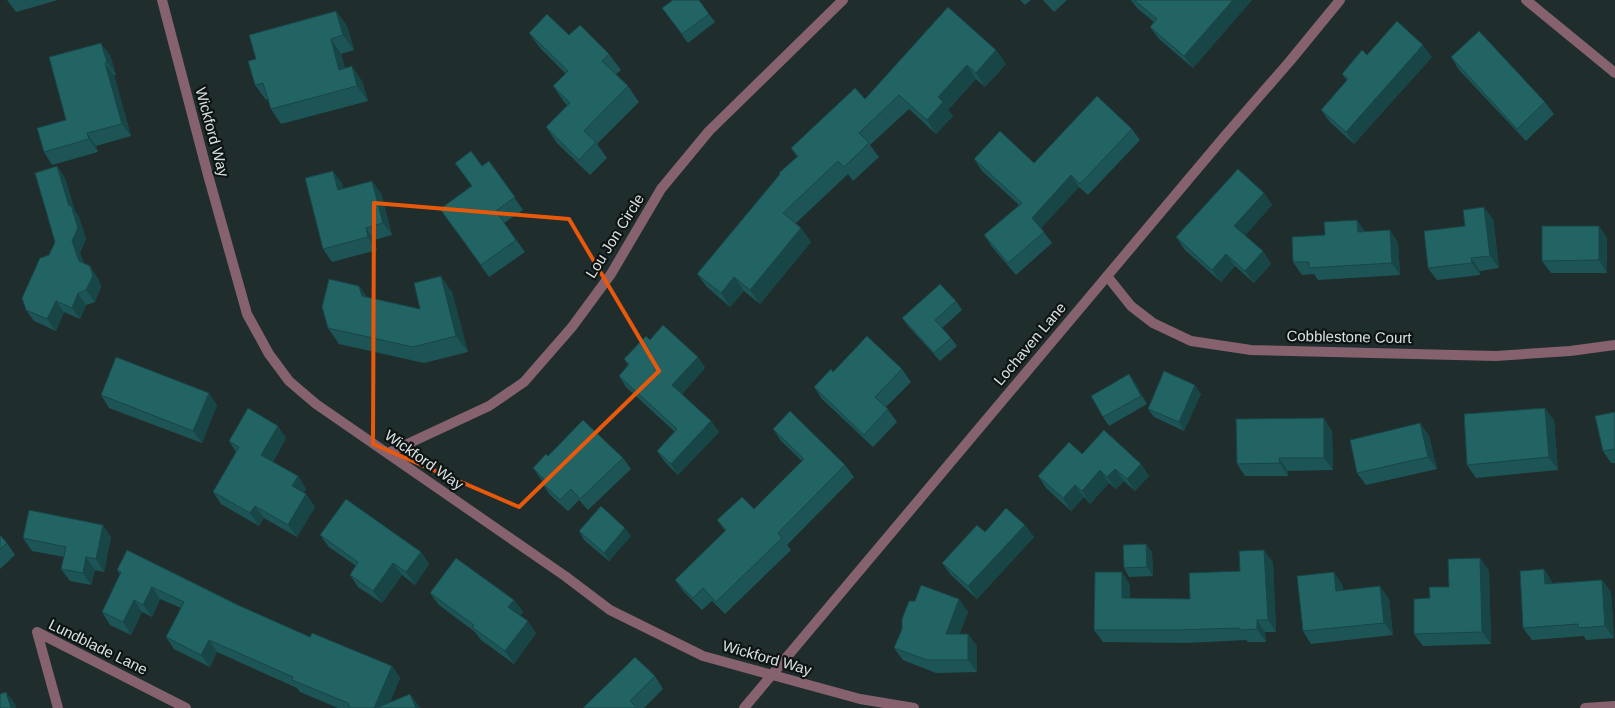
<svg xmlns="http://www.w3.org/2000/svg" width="1615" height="708" viewBox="0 0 1615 708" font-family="Arial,sans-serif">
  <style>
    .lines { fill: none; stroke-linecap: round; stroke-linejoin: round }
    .minor { stroke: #85626d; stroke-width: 10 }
    .wall { fill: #1d5556 }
    .shaded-wall { fill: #184546 }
    .building { fill: #226364; stroke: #184546 }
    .marked { fill: none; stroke: #e8590c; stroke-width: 4; stroke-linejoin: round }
    .labels { text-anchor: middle; stroke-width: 4.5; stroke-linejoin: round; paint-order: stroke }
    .street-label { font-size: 15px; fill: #d8e0e0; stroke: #0e1414 }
  </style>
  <rect width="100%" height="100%" fill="#202d2d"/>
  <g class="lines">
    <path class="minor" d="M162 0 208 175 247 314 269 354 289 381 316 404 565 576 610 610 703 656 860 699 914 708
      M1526 0 1615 73
      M1107 276 1131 306 1153 323 1191 341 1251 350 1496 356 1570 351 1615 345
      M388 453 489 406 524 382 572 327 611 274 661 189 709 131 843 0
      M37 632 186 708
      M37 632 58 708
      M744 708 1224 137 1290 61 1340 0
      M1585 708 1615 706"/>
  </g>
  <path class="wall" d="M7 0H58L16 12Z
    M1020 0H1031L1025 5Z
    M1043 0H1067L1054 12Z
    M1131 0H1252L1193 68 1159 39 1150 27 1154 22 1137 8Z
    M662 8 709 14 715 22 688 43Z
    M336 11 347 26 354 50 341 54 345 68 362 81 368 101 281 124 271 109 268 99 266 100 255 85 256 59Z
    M529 33 569 35 609 54 621 70 616 74 628 86 639 102 597 144 607 158 590 175 557 143 546 127 567 105 564 102 553 86 566 74 540 48Z
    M996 50 1006 64 985 87 976 79 948 110 953 116 936 134 909 109 870 145 879 157 853 181 848 174 796 223 801 228 811 242 760 304 744 291 730 307 707 287 697 274 797 157 791 148 865 99Z
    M110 55 116 75H114L131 136 96 146 98 152 52 165 44 152Z
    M1367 55 1432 57 1354 144 1330 122 1321 110 1347 81 1342 74Z
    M1451 57 1545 102 1554 114 1526 141 1459 70Z
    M1132 129 1140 140 1088 195 1079 187 1041 228 1052 243 1016 275 992 247 984 235 1019 205 982 171 974 159 1034 163Z
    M489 161 523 210 504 223 525 252 489 277 440 209 471 186 482 166Z
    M57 166 65 178 75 211 79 217 86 239 80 253 84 263 98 278 101 287 95 302 86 305 80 319 64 312 56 331 34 321 26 310 55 242Z
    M342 183 343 189 381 193 392 235 374 240 377 250 332 262 323 249Z
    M1264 193 1272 205 1245 235 1263 251 1271 264 1254 283 1235 266 1221 282 1185 250 1176 237Z
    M1493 219 1499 268 1480 271V275L1437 280 1428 268Z
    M1599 226 1607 238V273H1551L1542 261Z
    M1366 232 1398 243 1400 275 1318 280 1314 274 1302 275 1293 262 1325 235Z
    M359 286 367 297 420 309 452 292 468 352 424 363 339 344 328 328Z
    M956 301 962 310 942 328 951 338 957 346 940 361 908 326 902 318Z
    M650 340 698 357 705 368 682 394 711 421 719 432 678 475 665 462 657 451 675 432 626 387 619 376 628 365 624 359Z
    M902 369 911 382 886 407 897 422 873 447 822 399 814 387 833 372Z
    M1129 374 1135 383 1147 404 1109 426 1103 417Z
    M1201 394 1184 431 1154 417 1148 409Z
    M101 395 217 405 202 443 109 408Z
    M1615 412V463H1611L1603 451Z
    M1554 420 1558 470 1476 478 1467 465Z
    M1420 423 1429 436 1437 469 1366 485 1357 473Z
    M773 429 845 465 854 477 787 545 791 550 725 614 712 601 702 610 684 592 675 580 725 531 717 520 754 509 802 461 781 441Z
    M1332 431 1333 470 1288 471V476H1245L1237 464Z
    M286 438 273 462 298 476 306 489 304 493 306 494 315 507 297 537 264 518 259 526 221 504 213 492 236 452 229 441Z
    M1082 454 1141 464 1149 476 1135 491 1124 481 1116 489 1109 483 1090 504 1084 497 1071 511 1046 488 1038 476Z
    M548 456 623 458 631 469 588 510 579 500 568 511 550 495 542 483 543 482 533 468Z
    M1025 525 1034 537 977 599 951 575 942 563 985 532Z
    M579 531 631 536 609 561 584 540Z
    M0 535 7 543 15 555 0 569Z
    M320 535 421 552 429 564 415 585 402 575 382 603 358 587 350 575 356 566 329 547Z
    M111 537 104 572 95 570 91 585 70 581 61 569 64 557 32 551 23 538Z
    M1152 552 1153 576 1129 577 1124 568Z
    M1480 558 1489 571 1491 644 1423 646 1414 634 1430 598 1449 587Z
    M1273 562 1276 632H1265L1266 642H1248L1246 640 1187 643 1103 642 1094 630 1122 572 1130 585V598L1190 599 1240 571Z
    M1544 569 1552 582V583L1602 580 1611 592 1614 638 1586 640 1584 636 1532 640 1523 628Z
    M117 570 240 606 310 637 392 666 400 678 390 702 419 706 420 708H338L300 692 297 688 217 652 210 667 174 649 166 637 181 608 160 599 152 617 142 612 131 635 110 625 102 612 120 574Z
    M1342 584 1343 590 1389 599 1393 635 1311 644 1303 631Z
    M430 593 514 600 523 612 520 616 536 633 514 664 481 640 475 632 439 605Z
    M959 599 968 612 959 634H968L977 646V672L936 673 903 660 894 648Z
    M655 676 663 689 644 708H583Z"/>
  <path class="shaded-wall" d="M1233 0H1252L1193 68 1184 56Z
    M336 11 347 26 354 50 343 35Z
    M331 39 341 54 349 85 339 70Z
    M101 43 110 55 116 75 107 62Z
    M1423 45 1432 57 1354 144 1346 132Z
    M996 50 1006 64 985 87 976 73Z
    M105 63 114 75 131 136 122 124Z
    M967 65 976 79 948 110 953 116 936 134 927 120 938 97Z
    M352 66 362 81 368 101 357 86Z
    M87 133 96 146 98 152 89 139Z
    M57 166 65 178 75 211 79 217 86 239 80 253 87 272 79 261 72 241 69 206Z
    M333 171 342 183 346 202 338 190Z
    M1071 175 1079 187 1040 229 1032 218Z
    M372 181 381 193 392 235 383 223Z
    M1264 193 1272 205 1243 238 1234 226Z
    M1484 207 1493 219 1499 268 1490 256Z
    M1357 220 1366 232H1358Z
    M1599 226 1607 238V273L1599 260Z
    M366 228 374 240 377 250 368 237Z
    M801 228 811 242 760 304 750 290Z
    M1390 230 1398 243 1400 275 1392 263Z
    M1263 251 1271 264 1254 283 1245 271Z
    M1226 254 1235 266 1221 282 1212 270Z
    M1471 258 1480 271V275L1472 263Z
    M90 266 98 278 101 287 95 302 86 290Z
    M441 276 452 292 468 352 456 336Z
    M734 277 744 291 730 307 721 293Z
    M359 286 370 302 362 296Z
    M78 293 86 305 80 319 72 308Z
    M56 301 64 312 56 331 47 319Z
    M698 357 705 368 680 396 672 385Z
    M1129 374 1135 383 1147 404 1141 396Z
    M1195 385 1201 394 1184 431 1179 422Z
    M209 393 217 405 202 443 193 431Z
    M1545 408 1554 420 1558 470 1549 457Z
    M1324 418 1332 431 1333 470 1324 458Z
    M711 421 719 432 678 475 671 464Z
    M1420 423 1429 436 1437 469 1428 457Z
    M278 426 286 438 270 467 261 455Z
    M1279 458 1288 471V476L1280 463Z
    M1141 464 1149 476 1135 491 1127 479Z
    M1115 469 1124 481 1116 489 1107 477Z
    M1100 470 1109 483 1090 504 1082 491Z
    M298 476 306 489 301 499 292 486Z
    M1075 485 1084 497 1071 511 1063 498Z
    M306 494 315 507 297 537 288 525Z
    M255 506 264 518 259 526 250 513Z
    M103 525 111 537 104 572 96 559Z
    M1025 525 1034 537 977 599 968 586Z
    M625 528 631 536 609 561 604 553Z
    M1146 544 1152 552 1153 576 1147 567Z
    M1264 550 1273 562 1276 632 1268 620Z
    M421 552 429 564 415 585 406 572Z
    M86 557 95 570 91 585 83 573Z
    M1480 558 1489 571 1491 644 1482 632Z
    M393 563 402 575 382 603 373 591Z
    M1544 569 1552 582 1553 596 1545 584Z
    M1122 572 1130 585V610L1122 598Z
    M1334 572 1342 584 1344 603 1336 591Z
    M1602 580 1611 592 1614 638 1605 626Z
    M1380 586 1389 599 1393 635 1384 623Z
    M152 587 160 599 152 617 143 605Z
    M959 599 968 612 955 646 946 634Z
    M134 600 142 612 131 635 123 622Z
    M514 600 523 612 517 619 508 607Z
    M1257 620 1265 632 1266 642 1257 629Z
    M528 621 536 633 514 664 505 651Z
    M968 634 977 646V672L968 660Z
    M209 640 217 652 210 667 201 655Z
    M392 666 400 678 388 708H374Z
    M6 692 15 704 16 708H11Z
    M410 694 419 706 420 708H416Z"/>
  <path class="building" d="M673 0H699L709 14 682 34 662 8Z
    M1134 0H1233L1184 56 1150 27 1157 19Z
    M948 7 996 50 976 73 967 65 938 97 943 102 927 120 899 95 859 133 869 143 844 167 838 161 783 213 801 228 750 290 734 277 721 293 697 274 780 174 779 173 798 156 791 148 855 88 865 99Z
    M336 11 343 35 331 39 339 70 352 66 357 86 271 109 263 83 255 85 248 61 256 59 249 35Z
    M547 14 569 35 580 25 609 54 602 61 628 86 584 131 596 142 579 160 546 127 570 103 553 86 568 71 529 33Z
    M1397 21 1423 45 1346 132 1321 110 1348 79 1342 74 1362 50 1367 55Z
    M1479 31 1545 102 1517 129 1451 57Z
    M101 43 107 62 105 63 122 124 87 133 89 139 44 152 37 128 66 120 49 57Z
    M1097 96 1132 129 1080 184 1071 175 1032 218 1044 232 1008 263 984 235 1022 203 974 159 1000 131 1034 163Z
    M471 151 482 166 489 161 515 197 496 211 516 240 481 265 440 209 472 186 455 163Z
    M57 166 69 206 71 205 78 228 72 241 79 261 90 266 93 276 86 290 78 293 72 308 56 301 47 319 26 310 22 298 40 258 49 255 55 242 35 173Z
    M1238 169 1264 193 1234 226 1263 251 1245 271 1226 254 1212 270 1176 237Z
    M333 171 338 190 372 181 383 223 366 228 368 237 323 249 305 178Z
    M1484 207 1490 256 1471 258 1472 263 1428 268 1424 231 1465 226 1463 210Z
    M1357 220 1358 232 1390 230 1392 263 1309 268V262H1293L1292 237 1325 235 1324 222Z
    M1542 226H1599V260L1542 261Z
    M441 276 456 336 413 347 328 328 322 307 329 279 359 286 362 296 420 309 414 283Z
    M940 284 956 301 935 320 951 338 934 353 902 318Z
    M663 325 698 357 672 385 711 421 671 464 657 451 677 429 619 376 629 364 624 359 646 336 650 340Z
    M867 336 902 369 875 397 888 409 864 435 814 387 831 369 833 372Z
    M116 357 209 393 193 431 101 395Z
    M1164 371 1195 385 1179 422 1148 409Z
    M1129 374 1141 396 1103 417 1091 396Z
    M248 408 278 426 261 455 298 476 292 486 306 494 288 525 255 506 250 513 213 492 239 447 229 441Z
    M1545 408 1549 457 1467 465 1464 414Z
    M790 411 845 465 778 533 782 538 716 602 703 588 693 598 675 580 726 530 717 520 742 497 754 509 804 459 773 429Z
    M1615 412V449L1603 451 1595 416Z
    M1324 418V458H1279L1280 463 1237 464 1236 419Z
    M583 420 623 458 580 499 571 489 560 500 542 483 545 480 533 468 546 454 548 456Z
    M1420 423 1428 457 1357 473 1350 440Z
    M1104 430 1141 464 1127 479 1115 469 1107 477 1100 470 1082 491 1075 485 1063 498 1038 476 1069 442 1082 454Z
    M346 499 421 552 406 572 393 563 373 591 350 575 358 562 320 535Z
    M601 506 625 528 604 553 579 531Z
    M1006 508 1025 525 968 586 942 563 977 525 985 532Z
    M29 510 103 525 96 559 86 557 83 573 61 569 66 547 23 538Z
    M0 535 7 543 0 549Z
    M1146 544 1147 567 1124 568 1123 545Z
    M127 550 240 606 310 637 312 633 392 666 374 708H350L348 703 292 680 293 677 209 640 201 655 166 637 184 602 152 587 143 605 134 600 123 622 102 612 121 572 117 570Z
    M1264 550 1268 620H1257V629L1239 630V628L1178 630H1094L1095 572H1122V598L1190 599 1189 573 1240 571 1239 551Z
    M456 558 514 600 508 607 528 621 505 651 472 627 474 625 430 593Z
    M1480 558 1482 632 1414 634V599L1430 598 1429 587H1449L1448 559Z
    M1544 569 1545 584 1602 580 1605 626 1578 628V624L1523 628 1520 571Z
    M1334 572 1336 591 1380 586 1384 623 1303 631 1297 576Z
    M921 585 959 599 946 634H968V660H927L894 648 902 629V619L909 601H915Z
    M635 657 655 676 630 701 637 708H583Z
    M6 692 11 708H0V694Z
    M410 694 416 708H376Z"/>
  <path class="marked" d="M374 203 569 219 659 371 519 507 373 444Z"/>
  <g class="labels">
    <g class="street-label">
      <text transform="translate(212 132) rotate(75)" y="5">Wickford Way</text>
      <text transform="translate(615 236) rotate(-58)" y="5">Lou Jon Circle</text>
      <text transform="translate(1349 337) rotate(1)" y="5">Cobblestone Court</text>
      <text transform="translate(1030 344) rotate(-50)" y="5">Lochaven Lane</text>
      <text transform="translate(424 460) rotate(35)" y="5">Wickford Way</text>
      <text transform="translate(98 647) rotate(26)" y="5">Lundblade Lane</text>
      <text transform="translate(767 658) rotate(16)" y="5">Wickford Way</text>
    </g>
  </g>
</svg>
